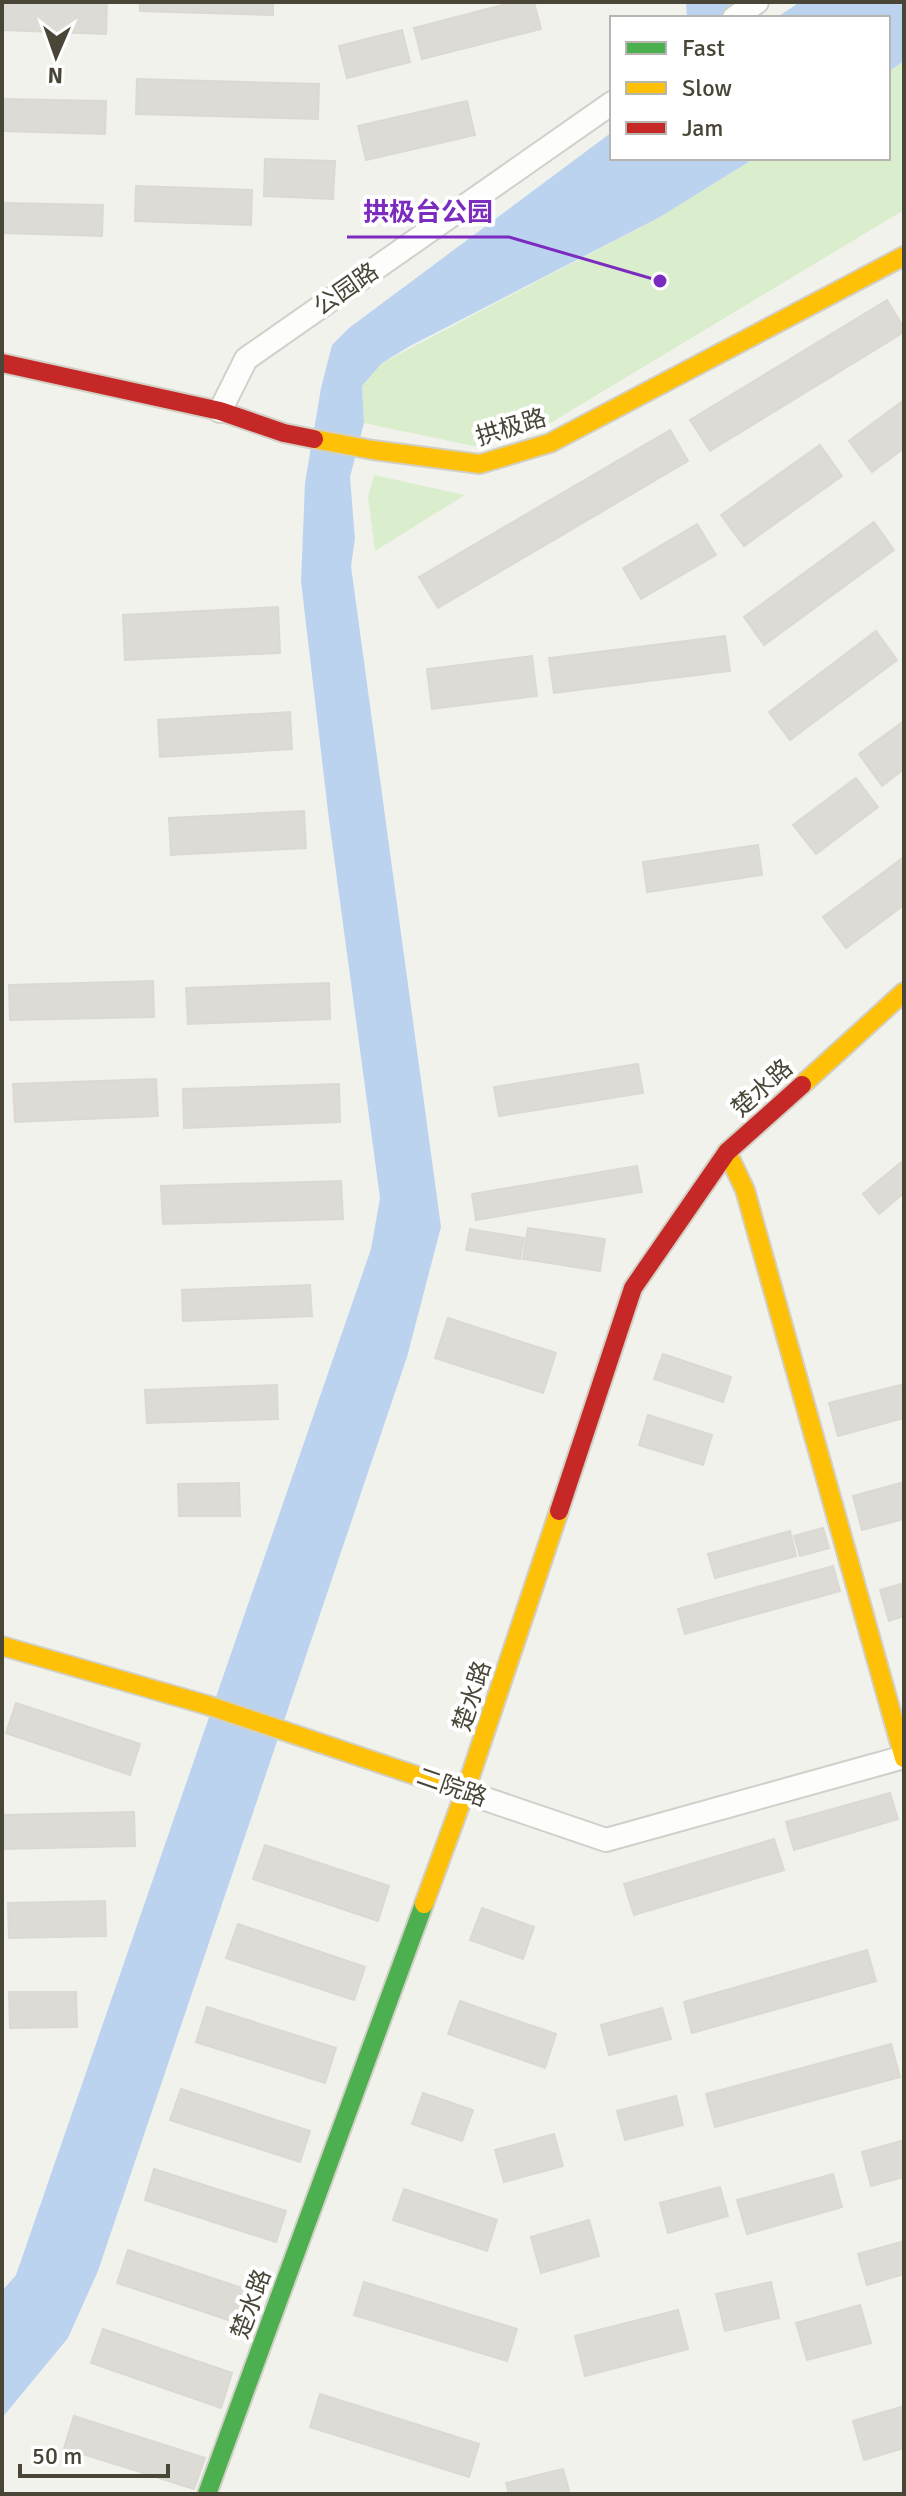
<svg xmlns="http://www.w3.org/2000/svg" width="906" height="2496" viewBox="0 0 906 2496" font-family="Signika,'Noto Sans SC',sans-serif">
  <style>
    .park { fill: #daeecd }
    .water { fill: #bcd3f0 }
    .building { fill: #dcdbd5; stroke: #dbd9d2; stroke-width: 2 }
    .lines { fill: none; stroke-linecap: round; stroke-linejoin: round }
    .street-casing { stroke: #d0d0ca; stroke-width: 26 }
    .fast-casing { stroke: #d2d0c4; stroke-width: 22 }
    .slow-casing { stroke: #d2d0c4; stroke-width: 22 }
    .jam-casing { stroke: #d2d0c4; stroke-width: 22 }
    .street { stroke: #fdfdfc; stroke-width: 22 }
    .fast { stroke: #4caf50; stroke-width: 18 }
    .slow { stroke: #ffc107; stroke-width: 18 }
    .jam { stroke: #c62828; stroke-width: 18 }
    .labels { text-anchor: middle; stroke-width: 8; stroke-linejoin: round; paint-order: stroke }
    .street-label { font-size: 24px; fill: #494537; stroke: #fff }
    .leader { fill: none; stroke: #7b2cbf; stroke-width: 3 }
    .callout-dot { fill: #7b2cbf; stroke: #fff; stroke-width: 3 }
    .callout-label { font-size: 26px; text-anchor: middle; font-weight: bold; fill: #7b2cbf; stroke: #fff; stroke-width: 8; stroke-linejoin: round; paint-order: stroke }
  </style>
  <rect width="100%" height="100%" fill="#f2f2ed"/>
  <path class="park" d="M904 61V210L547 425 478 447 364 423 362 386 382 363 660 217 755 158H888V72Z
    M374 475 465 495 375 551 368 497Z"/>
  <path class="water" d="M686 2H728L741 18H687Z
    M800 2H904V61L888 72V18H776Z
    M612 132V158H755L660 217 410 346 382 363 362 386 364 423 350 477 355 539 351 566 441 1227 407 1357 98 2271 68 2338 2 2418V2291L16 2275 371 1249 380 1198 329 820 301 581 305 483 321 388 332 345 349 328Z"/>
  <path class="building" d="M2 2H107L106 34 2 30Z
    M140 2H273V15L140 11Z
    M514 2H534L541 29 422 59 414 28Z
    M402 30 410 62 347 78 339 46Z
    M137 79 319 84 318 119 136 114Z
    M2 99 106 101 105 134 2 131Z
    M467 101 475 135 366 160 358 126Z
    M265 159 335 161 333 199 264 196Z
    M136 186 252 190 251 225 135 221Z
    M2 203 103 205 102 236 2 233Z
    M887 300 904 328V332L710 451 690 420Z
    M904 400V448L872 472 849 441Z
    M670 430 688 461 438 608 419 577Z
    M820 445 842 476 744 546 721 515Z
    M874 522 894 550 764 645 744 617Z
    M697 524 716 555 641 599 623 568Z
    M278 607 280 653 125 660 123 615Z
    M876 631 897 660 790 740 769 712Z
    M725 636 730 671 554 693 549 658Z
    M532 656 537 696 432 709 427 669Z
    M290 712 292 749 160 757 158 720Z
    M904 721V769L882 786 859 754Z
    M856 778 878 807 816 854 793 825Z
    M304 811 306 848 171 855 169 818Z
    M758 845 762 875 647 892 643 862Z
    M904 857V905L846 948 823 917Z
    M153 981 154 1017 10 1020 9 985Z
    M329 983 330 1019 188 1024 186 988Z
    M638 1064 643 1093 499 1116 494 1087Z
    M156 1079 158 1116 15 1122 13 1084Z
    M339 1084 340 1122 184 1128 183 1089Z
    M904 1160V1193L879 1214 863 1194Z
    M637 1166 642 1192 476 1220 472 1194Z
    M341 1181 343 1219 163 1224 161 1186Z
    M528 1228 605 1239 600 1271 523 1259Z
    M470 1229 524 1238 520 1259 466 1250Z
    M310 1285 312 1316 183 1321 182 1290Z
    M448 1318 556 1353 543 1393 435 1358Z
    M663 1354 731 1377 723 1402 654 1379Z
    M904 1384V1418L838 1436 829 1403Z
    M277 1385 278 1419 147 1423 145 1390Z
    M648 1415 712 1435 703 1465 639 1445Z
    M904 1482V1519L862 1530 853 1496Z
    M239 1483 240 1516H179L178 1484Z
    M823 1528 829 1548 800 1556 794 1536Z
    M790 1531 796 1556 715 1578 708 1554Z
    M833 1566 840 1591 685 1634 678 1609Z
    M904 1583V1616L889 1621 880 1590Z
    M16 1703 140 1744 130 1775 6 1733Z
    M890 1793 898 1819 794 1850 786 1822Z
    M134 1812 135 1846 2 1849V1815Z
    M774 1839 784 1870 634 1915 624 1884Z
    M265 1845 389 1886 378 1921 253 1879Z
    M105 1901 106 1936 9 1938 8 1903Z
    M482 1908 534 1927 523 1959 470 1940Z
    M238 1924 365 1967 354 2000 226 1958Z
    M867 1950 876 1981 692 2033 684 2002Z
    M9 1992H76L77 2027 10 2028Z
    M460 2001 556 2034 545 2068 448 2034Z
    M207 2007 336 2048 325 2083 196 2042Z
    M662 2008 671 2039 609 2055 601 2025Z
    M891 2044 900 2077 715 2127 706 2094Z
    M181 2089 310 2131 300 2162 170 2120Z
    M423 2093 473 2110 462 2141 412 2124Z
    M676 2096 683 2125 625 2140 617 2111Z
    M554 2134 563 2166 504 2182 495 2150Z
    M904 2140V2177L871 2186 862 2152Z
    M154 2169 286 2211 276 2242 145 2200Z
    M833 2174 842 2207 747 2234 737 2200Z
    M720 2187 728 2216 668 2233 660 2203Z
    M404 2189 497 2220 487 2251 393 2220Z
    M589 2220 599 2256 541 2273 531 2237Z
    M904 2241V2274L867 2285 858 2254Z
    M128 2250 257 2293 246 2326 117 2283Z
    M364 2282 517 2329 507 2361 354 2315Z
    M771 2282 779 2318 725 2331 716 2294Z
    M860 2305 871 2343 807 2360 796 2323Z
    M678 2310 688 2349 585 2376 575 2336Z
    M103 2329 232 2373 221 2408 91 2363Z
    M320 2394 479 2444 469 2477 310 2427Z
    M904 2406V2448L864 2460 853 2421Z
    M74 2416 205 2458 194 2489 64 2448Z
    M563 2469 570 2494H509L506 2483Z"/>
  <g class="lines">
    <g class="street-casing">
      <path id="street" d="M734 18 757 2
        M220 411 246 359 612 103
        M465 1792 606 1840 904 1757"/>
    </g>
    <g class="fast-casing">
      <path id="fast" d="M207 2494 424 1904"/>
    </g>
    <g class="slow-casing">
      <path id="slow" d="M314 439 373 450 480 464 550 443 904 256
        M802 1085 904 992
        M727 1152 745 1190 904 1758
        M2 1646 207 1705 465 1792
        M424 1904 465 1792 559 1511"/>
    </g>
    <g class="jam-casing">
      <path id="jam" d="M2 363 220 411 284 433 314 439
        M559 1511 633 1288 727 1152 802 1085"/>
    </g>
    <use href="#street" class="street"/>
    <use href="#fast" class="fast"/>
    <use href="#slow" class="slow"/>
    <use href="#jam" class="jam"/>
  </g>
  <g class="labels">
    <g class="street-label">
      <text transform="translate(346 289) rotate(-35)" y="8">公园路</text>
      <text transform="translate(511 427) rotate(-17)" y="8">拱极路</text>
      <text transform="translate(762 1088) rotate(-42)" y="8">楚水路</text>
      <text transform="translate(472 1696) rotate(-72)" y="8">楚水路</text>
      <text transform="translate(452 1787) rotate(19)" y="8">二院路</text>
      <text transform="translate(251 2304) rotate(-70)" y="8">楚水路</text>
    </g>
  </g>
  <path class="leader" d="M660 281L509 237H347"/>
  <circle class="callout-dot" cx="660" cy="281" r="8"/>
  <g class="callout-label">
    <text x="428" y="221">拱极台公园</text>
  </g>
  <rect width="906" height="2496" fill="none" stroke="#494537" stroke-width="8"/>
  <rect x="610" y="16" width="280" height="144" fill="#ffffff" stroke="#b6b5af" stroke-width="2"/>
  <rect x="626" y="42" width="40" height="12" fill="#4caf50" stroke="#b6b5af" stroke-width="2"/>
  <text x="682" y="56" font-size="24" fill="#494537">Fast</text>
  <rect x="626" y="82" width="40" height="12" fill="#ffc107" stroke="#b6b5af" stroke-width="2"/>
  <text x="682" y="96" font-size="24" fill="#494537">Slow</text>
  <rect x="626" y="122" width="40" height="12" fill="#c62828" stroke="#b6b5af" stroke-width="2"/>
  <text x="682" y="136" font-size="24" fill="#494537">Jam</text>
  <g transform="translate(56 56) rotate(182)" stroke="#ffffff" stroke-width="6" paint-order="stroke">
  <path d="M0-6L14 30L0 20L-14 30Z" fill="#494537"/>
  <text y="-12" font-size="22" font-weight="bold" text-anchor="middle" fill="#494537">N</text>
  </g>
  <path d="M20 2464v12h148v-12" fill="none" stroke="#494537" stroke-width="4"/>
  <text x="32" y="2464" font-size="24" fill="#494537" stroke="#ffffff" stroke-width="6" paint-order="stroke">50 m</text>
</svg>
